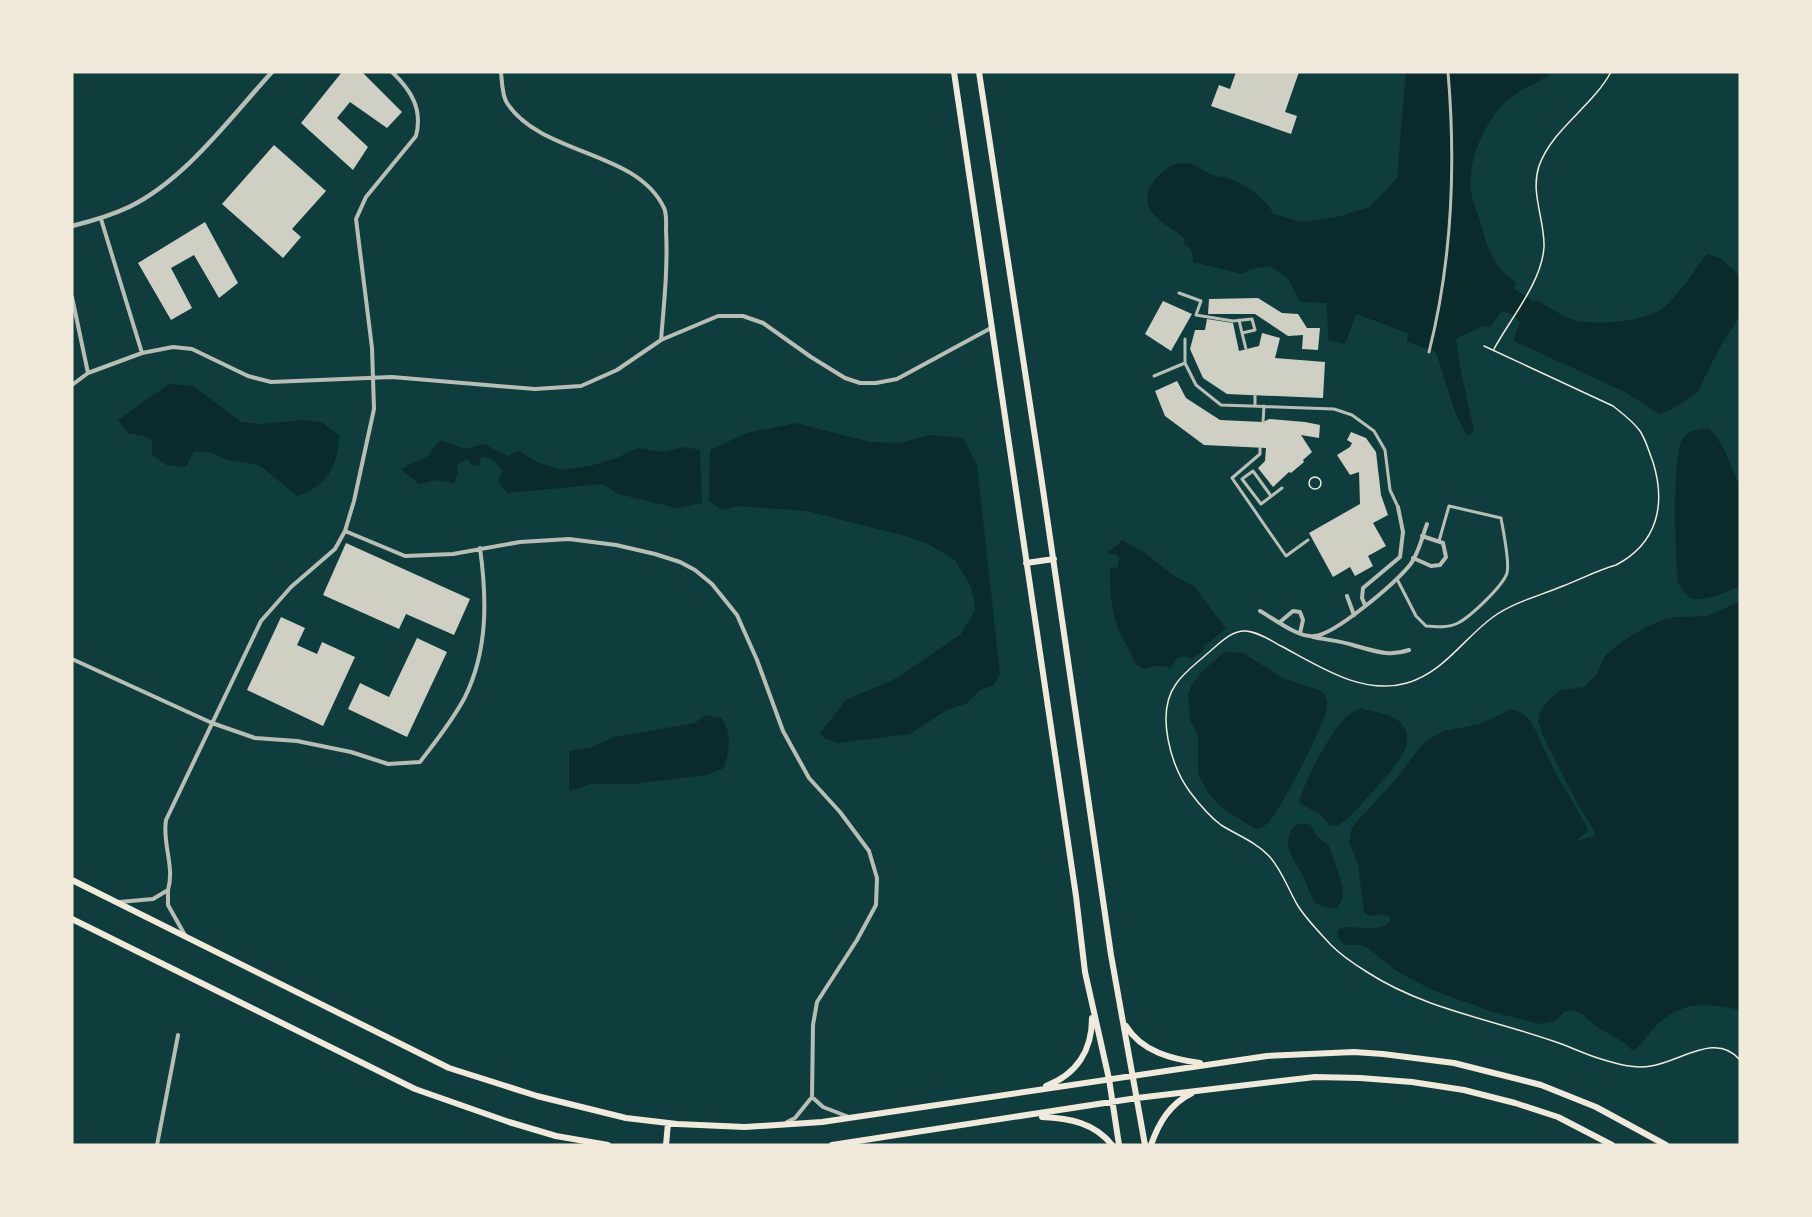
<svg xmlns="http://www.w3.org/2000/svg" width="1812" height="1217" viewBox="0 0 1812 1217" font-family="'IBM Plex Serif',serif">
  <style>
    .water { fill: #0a2a2b }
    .building { fill: #cfcfc3 }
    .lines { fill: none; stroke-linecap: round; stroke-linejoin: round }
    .path { stroke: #f1e9da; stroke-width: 1.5 }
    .pedestrian { stroke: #b8beb3; stroke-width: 3 }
    .minor { stroke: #b8beb3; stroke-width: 4 }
    .tertiary { stroke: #b8beb3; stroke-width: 4.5 }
    .primary { stroke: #f1e9da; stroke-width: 6 }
  </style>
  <rect width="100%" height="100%" fill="#0f3d3e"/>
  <path class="water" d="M1406 72H1555C1540 81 1521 89 1508 100 1485 120 1467 161 1471 191 1472 201 1477 211 1480 221 1489 252 1490 262 1516 283L1514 289 1534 302 1536 300C1547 305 1557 313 1568 318 1587 327 1642 322 1660 310 1668 305 1685 285 1691 276 1697 268 1700 261 1708 254L1720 258 1740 276V316L1720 347 1697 393 1671 410 1659 414 1625 392 1514 341 1516 332 1520 324C1517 316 1510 312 1501 312L1491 326 1481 327 1456 339 1460 367 1474 431 1467 436 1455 412 1436 352 1407 342 1408 333 1356 314 1345 344 1328 340 1327 303 1300 302 1289 280 1270 266 1250 269 1242 274 1193 262 1192 251 1188 246H1185L1184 238C1175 231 1162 223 1154 215 1135 196 1161 163 1184 163 1196 163 1202 171 1213 175 1219 177 1226 177 1231 179 1247 185 1266 200 1274 214L1301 222 1337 217 1370 207 1397 178Z
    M169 384 193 386 241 422 261 424 305 420 323 423 339 436C337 467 328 486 297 496L259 465 228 460 212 453 194 451 186 467 166 465 152 454V440L144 436 128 433 118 420Z
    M796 423 870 442 900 443 931 435 963 438 977 465 1000 674 994 685 980 690 967 703 945 711 910 734 838 743 824 738 820 733 846 700 897 678 961 634 975 611 974 599 970 585 955 560 928 544 909 537 807 511 737 506 722 510 709 501 710 450 747 433Z
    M1708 428C1724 438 1730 469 1740 485V586C1729 591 1702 603 1691 598 1685 595 1681 588 1678 582 1675 562 1672 451 1683 438 1689 430 1699 430 1708 428Z
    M440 440 465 449 484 444 507 456 519 451 537 462 562 470 590 466 614 459 638 448 662 452 685 447 700 450 702 503 676 508 619 494 602 484 507 493 498 480 503 471C498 464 492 456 481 457L479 466 471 465 468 458 457 465 458 472 454 483 436 480 419 484 401 469 428 456Z
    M1122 540 1145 553 1174 576 1194 586 1226 629 1204 646 1203 651 1192 659 1183 656 1176 659 1171 668C1168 667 1165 666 1161 666 1146 664 1150 677 1133 661 1132 651 1125 644 1121 635 1112 617 1109 590 1110 569L1118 567 1119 557 1116 554 1109 555 1108 551 1115 547Z
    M1740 601V1010C1705 1002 1679 1000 1652 1030 1646 1037 1641 1046 1633 1051L1623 1042 1597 1027 1581 1013 1574 1010 1564 1012 1555 1021 1540 1024 1493 1012 1432 990 1395 970 1368 948 1361 945H1345L1339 940 1337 932 1340 928C1355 924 1378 935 1390 921L1389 916 1380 914 1369 916 1364 912 1358 864 1349 842 1352 827 1396 779 1424 742 1443 731 1480 724 1511 709 1522 713 1531 721 1555 772 1586 825 1588 832 1580 837 1578 841 1593 836 1595 833 1594 830 1577 803 1542 734 1538 721 1540 711 1551 698 1561 690 1584 687 1596 675 1605 656 1620 643 1646 627 1665 619 1677 617 1708 616Z
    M1224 652 1243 653 1283 678 1321 691C1326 695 1328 701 1327 708 1324 726 1281 809 1268 823 1265 826 1260 828 1256 829L1223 809 1209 794 1198 774V735L1190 720 1188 695 1191 686 1202 672Z
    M1361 708C1373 712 1391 714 1400 722 1422 744 1388 773 1375 789 1364 801 1353 815 1339 825L1330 826 1320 814 1299 803C1303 783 1333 727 1348 715 1352 712 1357 710 1361 708Z
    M705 715 721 718C733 733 729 750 724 768L706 775 633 784H591L569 791V751L592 747 614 737 695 723Z
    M1304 823 1311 825 1317 836 1329 846 1339 875 1343 889 1342 900 1337 908 1323 907 1314 902C1310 895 1308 887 1305 880 1298 863 1283 853 1290 833 1293 826 1297 824 1304 823Z"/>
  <path class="building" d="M342 72H362L402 112 387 128 350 102 337 118 368 147 353 170 301 123Z
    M1236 72H1299L1285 112 1297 116 1291 134 1211 106 1219 85 1230 89Z
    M274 145 326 191 292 229 301 237 283 258 222 204Z
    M205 222 238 283 219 298 194 255 171 268 192 308 171 320 138 263Z
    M1258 298 1282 313 1298 314 1307 328H1320L1318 350 1302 349 1303 335 1288 336 1255 314H1208L1209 299Z
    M1163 301 1192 314 1171 351 1145 334Z
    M1207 319 1233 323 1239 351 1259 346 1262 333 1280 338 1275 358 1325 362 1323 398 1227 394 1203 378 1190 349 1195 330H1205Z
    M1177 381 1186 398 1220 420 1263 422 1269 419 1305 422 1320 425 1319 438 1301 435 1312 452 1303 460 1304 462 1291 473 1289 472 1273 487 1258 468 1265 461 1266 448 1204 445 1165 416 1155 391Z
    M1351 432 1366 438 1376 452 1381 495 1388 515 1373 523 1386 546 1368 556 1373 566 1355 576 1350 567 1333 577 1309 533 1360 504 1359 472 1350 475 1337 455 1350 447 1352 443 1347 440Z
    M346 543 470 599 454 635 406 614 399 629 323 595Z
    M281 617 305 628 297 645 317 654 322 642 355 657 323 726 247 690Z
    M417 638 447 652 407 737 348 709 360 683 389 697Z"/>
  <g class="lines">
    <path class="path" d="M1484 346 1613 406C1623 414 1633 421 1640 431 1646 440 1649 452 1653 462 1666 504 1658 543 1616 565 1598 570 1581 579 1563 586 1539 596 1514 602 1493 617 1463 639 1444 672 1407 683 1362 696 1319 666 1281 646 1270 640 1258 632 1246 631 1231 630 1219 644 1208 653 1197 663 1184 672 1176 684 1155 713 1171 766 1190 792 1199 804 1209 816 1221 825 1237 835 1256 842 1269 856 1282 870 1288 889 1298 906 1307 920 1320 933 1331 945 1342 956 1354 964 1367 972 1424 1009 1490 1019 1553 1041 1569 1046 1584 1054 1601 1059 1617 1064 1634 1069 1651 1066 1680 1062 1716 1031 1740 1060
      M1494 349C1510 319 1542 282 1544 247 1545 220 1530 193 1539 166 1552 129 1592 107 1611 72
      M1309 483a6 6 0 1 1 12 0a6 6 0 1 1-12 0Z"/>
    <path class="pedestrian" d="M1179 293 1201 301 1196 315 1233 321 1252 319 1255 330 1242 333 1239 320
      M1242 333 1246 349
      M1185 339V363L1196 385 1221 405 1334 409 1352 415 1374 431 1385 450 1390 490 1398 507
      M1429 352C1452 261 1456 166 1448 72
      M1154 376 1185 363
      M1255 406V395
      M1263 422 1264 406
      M1260 448V454L1232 478 1286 556 1308 540
      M1271 496 1253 471 1242 479 1261 504 1282 488
      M1397 579 1416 616 1426 626C1437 627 1448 628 1458 623 1470 617 1503 586 1507 573 1510 562 1503 530 1501 518L1449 506 1439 541"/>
    <path class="minor" d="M501 72C502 81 502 96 507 103 542 156 637 150 664 208 667 214 666 224 666 230 668 267 664 304 661 340
      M101 219 142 353
      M72 297 88 373
      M72 385 88 373 142 353 173 347 192 349 248 376 271 382 392 377 535 389 581 386 617 370 661 340 718 316H743L763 323 811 357 845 378 860 383H876L897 379 991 328
      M345 531 405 556 453 554 520 542 569 539 616 545 655 554 680 562 695 570 712 584 737 615 757 660 783 731 809 778 840 812 869 851 877 878 876 905 857 940 817 1002 813 1025 812 1097
      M1413 558 1431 566 1440 565 1446 557 1443 543 1422 536
      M1347 596 1354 615
      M1365 605 1362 598 1363 588 1400 557 1403 532 1398 507
      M1260 611C1273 618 1298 638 1314 636 1335 635 1395 583 1409 566 1418 556 1422 537 1427 524
      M1280 622 1293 611 1300 612 1303 620 1300 633
      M1313 637C1327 640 1342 641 1356 646 1375 651 1390 657 1409 650
      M72 659 212 723 255 738 297 741 351 752 388 764 420 762C436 741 453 720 465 697 488 650 487 599 480 548
      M168 890C175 866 162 844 166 820L261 621 291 587 335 549 345 531 354 501 374 409 372 348 356 219 366 197 416 136C423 109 411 90 392 72
      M119 902 153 899 168 890V905L186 937
      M787 1122 795 1118 812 1097 823 1107 849 1117
      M157 1145 178 1035"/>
    <path class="tertiary" d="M72 226C92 221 110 216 129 207 185 180 230 118 272 72"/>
    <path class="primary" d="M954 72 1076 896 1085 972 1109 1079 1119 1145
      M979 72 1041 476 1111 955 1145 1145
      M1026 563 1054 559
      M72 880 449 1068 537 1096 626 1118 677 1124 745 1127 822 1122 1267 1056 1354 1052 1383 1054 1454 1063 1541 1085 1596 1107 1666 1145
      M72 919 415 1089 509 1122 556 1136 608 1145
      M1126 1026C1142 1052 1172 1059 1200 1063
      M1046 1086C1077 1074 1092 1050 1092 1018
      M1042 1117C1069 1118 1095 1123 1112 1145
      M666 1145 668 1123
      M832 1145 1137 1098 1315 1077 1360 1078 1412 1082 1464 1090 1515 1103 1558 1117 1612 1145
      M1151 1145C1159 1122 1170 1104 1192 1093"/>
  </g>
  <rect width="1812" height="1217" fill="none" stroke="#f1e9da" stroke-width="147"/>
</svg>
